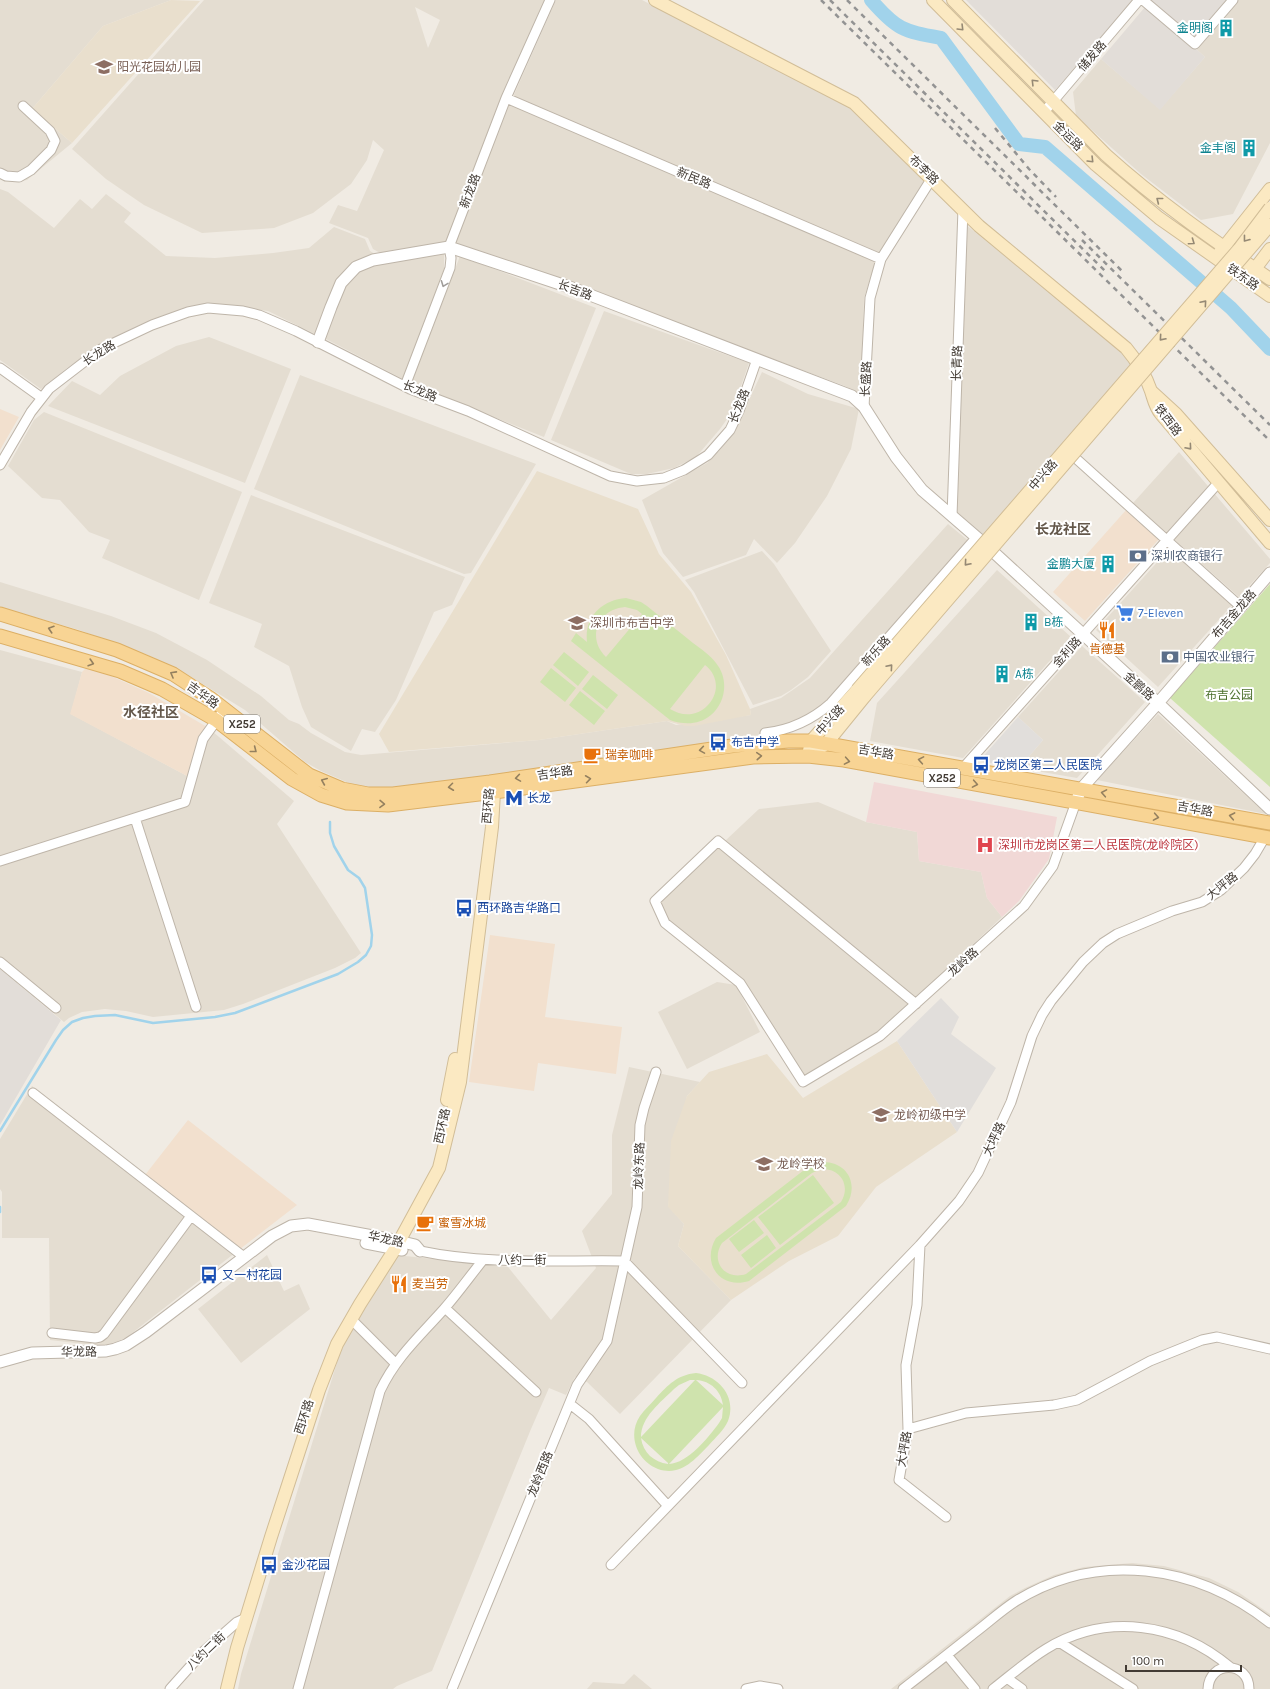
<svg xmlns="http://www.w3.org/2000/svg" width="1270" height="1689" viewBox="0 0 1270 1689" font-family="Karla,'Noto Sans SC',sans-serif">
  <style>
    .residential { fill: #e4ddd1; fill-rule: evenodd }
    .commercial { fill: #f2e0ce }
    .industrial { fill: #e2ddd8 }
    .education { fill: #e9dfcd }
    .medical { fill: #f1d8d6 }
    .green { fill: #cfe3ad; fill-rule: evenodd }
    .parking { fill: #e1dedb }
    .lines { fill: none; stroke-linecap: round; stroke-linejoin: round }
    .stream { stroke: #a1d3eb; stroke-width: 2.5 }
    .river { stroke: #a1d3eb; stroke-width: 14 }
    .minor-casing { stroke: #beb5a9; stroke-width: 11 }
    .tertiary-casing { stroke: #beb5a9; stroke-width: 13 }
    .secondary-casing { stroke: #d1bd97; stroke-width: 14 }
    .primary-casing { stroke: #dcaf65; stroke-width: 15 }
    .minor { stroke: #fff; stroke-width: 9 }
    .tertiary { stroke: #fff; stroke-width: 11 }
    .secondary { stroke: #fbe9c2; stroke-width: 12 }
    .primary { stroke: #f8d494; stroke-width: 13 }
    .rail { stroke: #939393; stroke-width: 2.5; stroke-dasharray: 5 5; stroke-linecap: butt }
    .secondary-bridge-casing { stroke: #d1bd97; stroke-width: 14; stroke-linecap: butt }
    .secondary-bridge { stroke: #fbe9c2; stroke-width: 12 }
    .oneway { stroke: #958974 }
    .oneway2 { stroke: #a09d9a }
    .oneway3 { stroke: #94805f }
    .labels { text-anchor: middle; stroke-width: 4; stroke-linejoin: round; paint-order: stroke }
    .shield { fill: #fff; stroke: #7b7671; stroke-width: 1 }
    .shield-label { font-size: 11px; font-weight: bold; fill: #423b34 }
    .culture-label { font-size: 12px; fill: #0d838f; stroke: #fff; text-anchor: end }
    .street-label { font-size: 12px; fill: #423b34; stroke: #fff }
    .education-label { font-size: 12px; fill: #785e54; stroke: #fff; text-anchor: start }
    .service-label { font-size: 12px; fill: #4e5e75; stroke: #fff; text-anchor: start }
    .shop-label { font-size: 12px; fill: #366cbe; stroke: #fff; text-anchor: start }
    .food-label { font-size: 12px; fill: #c56008; stroke: #fff; text-anchor: start }
    .park-label { font-size: 12px; fill: #4a6f2b; stroke: #fff }
    .transit-label { font-size: 12px; fill: #164399; stroke: #fff; text-anchor: start }
    .health-label { font-size: 12px; fill: #be3a42; stroke: #fff; text-anchor: start }
    .quarter-label { font-size: 14px; font-weight: bold; fill: #64584b; stroke: #fff }
  </style>
  <rect width="100%" height="100%" fill="#f0ebe3"/>
  <path class="residential" d="M0 0H171L103 26 32 109 72 143 27 180 15 182 0 177Z
    M204 0H546L446 243 382 254 373 249 368 238 329 223 338 205 357 211 384 150 373 140 367 160 351 184 313 213 274 228 202 233 144 205 106 179 72 149ZM415 7 440 20 428 48Z
    M556 0H642L855 109 927 178 880 253 513 97Z
    M1236 0H1270V143L1233 214 1201 220 1141 174 1076 116 1073 92 1101 59 1160 109 1205 57 1195 48Z
    M509 104 876 260 864 298 861 394 845 386 690 328 455 243Z
    M0 189 8 192 54 228 80 199 92 209 106 194 131 213 124 222 166 256 215 258 273 253 309 248 334 227 365 239 370 251 378 256 354 262 341 274 315 334 268 311 218 304 180 310 113 338 67 368 41 389 0 360Z
    M965 224 1128 356 1134 363 982 537 956 515Z
    M444 253V269L403 379 324 338 344 287 356 273 385 261Z
    M460 256 596 308 544 437 411 384Z
    M604 311 749 363 732 412 720 429 696 457 674 468 647 474H631L551 440Z
    M209 337 291 369 245 483 48 406 72 381 100 395 120 376 176 346Z
    M762 372 808 394 859 409 851 449 827 496 795 543 777 563 754 539 746 555 683 577 663 553 642 500 707 463 719 451 733 434Z
    M300 375 536 464 471 573 464 574 254 489Z
    M44 412 242 492 199 600 102 558 110 540 89 532 60 500 42 498 8 466 34 420Z
    M1179 452 1270 559V563L1239 597 1133 503Z
    M251 495 465 577 452 605 434 612 396 700 375 732 362 729 351 751 311 727 302 707 289 666 254 647 262 624 209 603Z
    M948 524 970 542 828 702 812 714 780 728 764 731 759 735 414 789 373 790 351 784 321 771 305 762 245 710 183 672 145 654 79 630 0 607V582L111 616 156 633 207 660 261 696 289 720 299 724 311 733 345 752 361 755 539 740 667 721 676 725 751 715 750 709 781 698 810 678Z
    M1170 548 1233 604 1158 687 1096 630Z
    M762 551 774 564 831 651 808 677 791 690 781 696 753 705 694 592 685 580Z
    M997 570 1071 637 963 758 870 741 877 703Z
    M1082 646 1145 702 1077 778 1019 768 1043 740 1018 717Z
    M0 650 82 672 71 714 189 777 182 800 0 857Z
    M1158 714 1266 814 1097 780Z
    M212 731 294 801 277 824 361 953 355 958 335 968 243 1004 224 1010 153 1017 126 1011 105 1009 82 1012 69 1018 64 1022 0 969V864L188 805 206 741Z
    M818 802 866 822 917 832 919 861 981 872 987 898 1002 917 913 1001 877 1032 805 1076 744 980 669 920 660 902 759 809Z
    M717 982 736 985 760 1032 687 1069 658 1012Z
    M629 1067 700 1082 687 1096 668 1206 684 1224 678 1246 731 1300 620 1414 587 1382 575 1377 566 1395 549 1388 531 1429 432 1671 397 1686 393 1689H238L241 1674 339 1356 350 1331 396 1255 508 1267 551 1320 596 1268 582 1231 612 1194V1135Z
    M32 1086 240 1249 127 1337 116 1342 104 1345H92L50 1340 49 1238H2V1192L0 1189V1139Z
    M267 1255 284 1291 299 1284 310 1309 241 1363 198 1309Z
    M1132 1563 1164 1566 1209 1578 1238 1592 1270 1614V1689H891L1010 1596 1025 1588 1054 1575 1084 1567Z
    M634 1674 652 1689H587L593 1682 624 1684Z"/>
  <path class="commercial" d="M0 409 19 417 0 450Z
    M1127 509 1160 538 1085 621 1053 592Z
    M86 668 102 672 149 693 207 727 189 777 70 714 82 672Z
    M490 935 555 944 545 1017 622 1027 616 1074 538 1063 534 1091 469 1082Z
    M188 1120 297 1205 240 1249 145 1175Z"/>
  <path class="industrial" d="M966 0H1133L1055 90Z
    M1151 0H1236L1195 48 1205 57 1160 110 1101 59Z
    M0 969 61 1020 0 1125Z"/>
  <path class="education" d="M171 0 200 1 72 143 32 109 103 26Z
    M537 471 638 509 659 554 691 592 726 655 750 709 751 715 694 726H685L667 721 539 740 389 752 379 734Z
    M897 1041 957 1132 876 1187 838 1236 789 1261 731 1300 678 1246 684 1224 668 1207 671 1141 687 1096 709 1072 767 1054 803 1098Z"/>
  <path class="medical" d="M874 782 1057 817 1049 859 1019 901 1002 917 987 898 981 872 919 861 917 832 866 822Z"/>
  <path class="green" d="M1270 584V787L1170 698Z
    M626 598 641 602 647 606C662 618 678 631 693 643 701 649 710 655 716 663 729 679 726 702 711 715 699 725 684 725 670 720L571 641 576 633 587 642C584 617 602 600 626 598ZM625 607 637 610 642 614 606 657C586 638 598 609 625 607ZM705 665C733 687 702 729 670 709Z
    M564 652 589 672 578 686 553 665Z
    M551 668 576 688 565 702 540 682Z
    M593 675 618 695 607 709 582 689Z
    M580 691 605 711 594 725 569 705Z
    M820 1162C847 1160 860 1184 846 1206L749 1281C720 1290 701 1263 716 1238L808 1167ZM821 1169C841 1168 851 1186 841 1202L746 1274C725 1281 710 1261 722 1243L812 1173Z
    M813 1175 834 1203 780 1245 758 1217Z
    M754 1220 764 1233 739 1252 729 1239Z
    M767 1235 776 1248 751 1268 741 1255Z
    M696 1373C719 1376 737 1397 728 1421 724 1430 716 1437 709 1445 695 1459 681 1477 658 1469 637 1461 627 1435 640 1416 644 1410 651 1404 656 1398 668 1385 677 1375 696 1373ZM690 1380H695L641 1437C641 1417 661 1402 674 1389L679 1385ZM696 1380C711 1381 721 1391 723 1405ZM723 1407 722 1418 719 1423C708 1438 688 1463 669 1464ZM641 1438 668 1463V1464C654 1462 643 1453 641 1438Z"/>
  <path class="parking" d="M1018 717 1043 740 1019 768 979 761Z
    M941 998 959 1017 951 1034 996 1068 957 1132 897 1041Z"/>
  <g class="lines">
    <path class="stream" d="M0 1131 56 1040 63 1030 72 1022 83 1018 95 1016 115 1015 153 1023 215 1017 235 1013 338 974 358 962 366 955 371 946 372 935 365 888 359 878 348 870 334 846 330 833V822
      M0 1207V1212"/>
    <path class="river" d="M871 0C897 30 903 31 941 38L1019 144 1045 147 1231 308 1270 349"/>
    <g class="minor-casing">
      <path id="minor" d="M1143 0 1195 44 1233 0
        M506 98 881 259
        M1044 112 1139 0
        M0 173 6 176 19 177 31 170 51 150 55 141 50 131 23 106
        M0 368 42 398
        M405 386 450 268 451 258 449 247 506 98 550 0
        M864 407 870 298 881 259 932 178
        M1071 454 1241 607
        M0 465 31 412 49 389 101 349 152 325 188 312 208 308 243 311 259 315 296 331 410 389 468 411 610 476 637 481 664 478 684 470 708 455 730 430 739 411 757 359
        M952 516 963 209
        M766 743 765 733C790 730 812 720 831 703L976 538
        M963 768 1219 482
        M135 818 196 1007
        M0 861 185 802 203 739 224 710
        M0 962 56 1008
        M916 1004 718 841 655 901 665 923 740 983 803 1082 880 1036 1024 906 1053 866 1076 802
        M33 1093 244 1257
        M420 1251C486 1265 556 1260 624 1261
        M624 1261 742 1383
        M445 1308 536 1392
        M351 1319 395 1363
        M52 1333 95 1338 100 1337 104 1334 191 1216
        M570 1404 589 1419 668 1506
        M908 1429 966 1413 1054 1405 1077 1400 1150 1361 1202 1340 1217 1337 1270 1349
        M946 1517 899 1480 908 1429 906 1365 917 1305 920 1245 959 1201 978 1173 1011 1102 1032 1036 1042 1015 1051 1001 1083 962 1103 943 1117 934 1172 911 1202 902 1221 890 1244 868 1255 854 1265 837
        M611 1565 920 1245
        M1059 1642 1133 1689
        M947 1655 975 1689
        M1007 1678 1022 1689
        M170 1689 204 1651 237 1622 246 1618
        M298 1689 380 1391C396 1357 420 1336 444 1309 458 1293 470 1276 483 1260
        M452 1689 577 1385 607 1341 637 1207 640 1125 644 1108 656 1072
        M746 1689 760 1686 778 1689
        M903 1689C928 1670 953 1650 977 1631 990 1621 1002 1610 1016 1601 1098 1550 1196 1565 1270 1623
        M993 1689C1011 1675 1028 1660 1046 1649 1107 1612 1178 1623 1230 1667
        M1208 1689C1209 1660 1249 1661 1249 1689"/>
    </g>
    <g class="tertiary-casing">
      <path id="tertiary" d="M318 342 331 307 341 283 356 267 373 260 449 247 572 288 852 396 864 407 896 457 922 490 989 548 1158 703 1270 809
        M1076 802 1081 789 1158 703 1270 573
        M366 1243 402 1250
        M0 1362 32 1353 106 1351 115 1349 126 1345 146 1332 272 1236 291 1226 308 1224 394 1240 415 1245 420 1251"/>
    </g>
    <g class="secondary-casing">
      <path id="secondary" d="M655 0 854 103 979 226 1126 348C1137 361 1146 376 1151 391 1154 400 1155 407 1161 414L1270 543
        M933 0 1096 165 1159 218 1270 296
        M953 0 1106 155C1157 201 1213 240 1270 279
        M1220 252 1270 189
        M1251 274 1270 249
        M1152 392 1176 414 1270 520
        M808 756 811 741 857 690
        M808 756 826 744 865 696
        M447 1100 455 1059
        M227 1689 237 1648 271 1537 319 1390 337 1344 360 1304 395 1249 439 1168 460 1082 492 827 494 792 491 783"/>
    </g>
    <g class="primary-casing">
      <path id="primary" d="M0 614 117 650 173 674 210 698 309 775 342 789 368 794H393L490 782 732 746 788 741H811L1270 823
        M0 636 120 671 162 689 216 720 292 779 321 795 347 803 388 805 487 793 753 757 808 756 844 760 1270 838"/>
    </g>
    <use href="#minor" class="minor"/>
    <use href="#tertiary" class="tertiary"/>
    <use href="#secondary" class="secondary"/>
    <use href="#primary" class="primary"/>
    <path class="rail" d="M821 0 1270 441
      M830 0 1105 271
      M847 0 1123 272
      M995 128 1029 169 1056 197
      M1082 240 1270 425"/>
    <g class="secondary-bridge-casing">
      <path id="secondary-bridge" d="M857 690 1239 249 1270 208
        M865 696 1270 225"/>
    </g>
    <use href="#secondary-bridge" class="secondary-bridge"/>
  </g>
  <defs><path id="oneway-chevron" d="M-2-3.5L2.5 0L-2 3.5" fill="none" stroke-width="1.6" stroke-linecap="round" stroke-linejoin="round"/></defs>
  <g class="oneway">
    <use href="#oneway-chevron" transform="translate(961 28) rotate(45)"/>
    <use href="#oneway-chevron" transform="translate(1034 82) rotate(-135)"/>
    <use href="#oneway-chevron" transform="translate(1091 160) rotate(45)"/>
    <use href="#oneway-chevron" transform="translate(1159 200) rotate(-142)"/>
    <use href="#oneway-chevron" transform="translate(1246 239) rotate(128)"/>
    <use href="#oneway-chevron" transform="translate(1192 242) rotate(35)"/>
    <use href="#oneway-chevron" transform="translate(1204 303) rotate(-49)"/>
    <use href="#oneway-chevron" transform="translate(1162 338) rotate(131)"/>
    <use href="#oneway-chevron" transform="translate(1189 447) rotate(49)"/>
    <use href="#oneway-chevron" transform="translate(967 563) rotate(131)"/>
    <use href="#oneway-chevron" transform="translate(890 667) rotate(-49)"/>
  </g>
  <use class="oneway2" href="#oneway-chevron" transform="translate(444 284) rotate(111)"/>
  <g class="oneway3">
    <use href="#oneway-chevron" transform="translate(51 629) rotate(-162)"/>
    <use href="#oneway-chevron" transform="translate(91 663) rotate(17)"/>
    <use href="#oneway-chevron" transform="translate(173 674) rotate(-151)"/>
    <use href="#oneway-chevron" transform="translate(254 750) rotate(38)"/>
    <use href="#oneway-chevron" transform="translate(702 750) rotate(171)"/>
    <use href="#oneway-chevron" transform="translate(759 756) rotate(-4)"/>
    <use href="#oneway-chevron" transform="translate(921 760) rotate(-170)"/>
    <use href="#oneway-chevron" transform="translate(847 761) rotate(10)"/>
    <use href="#oneway-chevron" transform="translate(518 778) rotate(171)"/>
    <use href="#oneway-chevron" transform="translate(588 779) rotate(-8)"/>
    <use href="#oneway-chevron" transform="translate(324 781) rotate(-157)"/>
    <use href="#oneway-chevron" transform="translate(975 784) rotate(10)"/>
    <use href="#oneway-chevron" transform="translate(451 787) rotate(173)"/>
    <use href="#oneway-chevron" transform="translate(1104 793) rotate(-170)"/>
    <use href="#oneway-chevron" transform="translate(382 804) rotate(1)"/>
    <use href="#oneway-chevron" transform="translate(1232 816) rotate(-169)"/>
    <use href="#oneway-chevron" transform="translate(1156 817) rotate(10)"/>
  </g>
  <defs>
    <g id="building-bare" transform="scale(1.38)"><path d="M-4-6H4V6H1V3H-1V6H-4ZM-2.5-4.3h1.7v1.8h-1.7ZM.8-4.3h1.7v1.8H.8ZM-2.5-1h1.7V.8h-1.7ZM.8-1h1.7V.8H.8Z" fill="#0f9aa8" stroke="#fff" stroke-width="2.5" paint-order="stroke"/></g>
    <g id="school-bare" transform="scale(1.38)"><path d="M0-5L7-2L0 1L-7-2ZM-4 1L0 2.5L4 1V4Q0 6-4 4Z" fill="#8d6e63" stroke="#fff" stroke-width="2.5" paint-order="stroke"/></g>
    <g id="bank-bare" transform="scale(1.38)"><path d="M-6-4H6V4H-6ZM0-2.3a2.3 2.3 0 1 0 0 4.6a2.3 2.3 0 1 0 0-4.6Z" fill="#5c6f8a" stroke="#fff" stroke-width="2.5" paint-order="stroke"/></g>
    <g id="supermarket-bare" transform="scale(1.38)"><path d="M-6-5.5h2.5l.6 2H6L4.5 2H-2.5L-4.4-4H-6ZM-1.5 3.2a1.3 1.3 0 1 0 .1 0ZM3 3.2a1.3 1.3 0 1 0 .1 0Z" fill="#3f7fe0" stroke="#fff" stroke-width="2.5" paint-order="stroke"/></g>
    <g id="restaurant-bare" transform="scale(1.38)"><path d="M-5-6h1v4h1v-4h1v4h1v-4h1v5L-1.5 .5V6h-2V.5L-5-1ZM5-6V6H3V1.5H1.5Q1.5-4 5-6Z" fill="#e8710a" stroke="#fff" stroke-width="2.5" paint-order="stroke"/></g>
    <g id="bus-bare" transform="scale(1.38)"><path d="M-5-6H5V4H4V6H2V4H-2V6H-4V4H-5ZM-3.5-4V0h7V-4ZM-3.5 1.2v1.5H-2V1.2ZM2 1.2v1.5H3.5V1.2Z" fill="#1a4fb4" stroke="#fff" stroke-width="2.5" paint-order="stroke"/></g>
    <g id="cafe-bare" transform="scale(1.38)"><path d="M-5.5-4.5H6V0H3Q3 3.5 0 3.5H-2.5Q-5.5 3.5-5.5 0ZM3-3.2v2h1.7v-2ZM-6 4.5H4V6H-6Z" fill="#e8710a" stroke="#fff" stroke-width="2.5" paint-order="stroke"/></g>
    <g id="metro-bare" transform="scale(1.38)"><path d="M-5.5 5V-5H-3L0 0L3-5H5.5V5H3V-.5L0 4L-3-.5V5Z" fill="#1a4fb4" stroke="#fff" stroke-width="2.5" paint-order="stroke"/></g>
    <g id="hospital-bare" transform="scale(1.38)"><path d="M-5-5h3v3.5h4V-5h3V5h-3V1.5h-4V5h-3Z" fill="#e0444e" stroke="#fff" stroke-width="2.5" paint-order="stroke"/></g>
  </defs>
  <g fill-rule="evenodd">
    <use href="#building-bare" x="1226" y="28"/>
    <use href="#school-bare" x="104" y="67"/>
    <use href="#building-bare" x="1249" y="148"/>
    <use href="#bank-bare" x="1138" y="556"/>
    <use href="#building-bare" x="1108" y="564"/>
    <use href="#supermarket-bare" x="1125" y="613"/>
    <use href="#building-bare" x="1031" y="622"/>
    <use href="#school-bare" x="577" y="623"/>
    <use href="#restaurant-bare" x="1107" y="630"/>
    <use href="#bank-bare" x="1170" y="657"/>
    <use href="#building-bare" x="1002" y="674"/>
    <use href="#bus-bare" x="718" y="742"/>
    <use href="#cafe-bare" x="592" y="755"/>
    <use href="#bus-bare" x="981" y="765"/>
    <use href="#metro-bare" x="514" y="798"/>
    <use href="#hospital-bare" x="985" y="845"/>
    <use href="#bus-bare" x="464" y="908"/>
    <use href="#school-bare" x="881" y="1115"/>
    <use href="#school-bare" x="764" y="1164"/>
    <use href="#cafe-bare" x="425" y="1223"/>
    <use href="#bus-bare" x="209" y="1275"/>
    <use href="#restaurant-bare" x="399" y="1284"/>
    <use href="#bus-bare" x="269" y="1565"/>
  </g>
  <g class="labels">
    <g class="shield">
      <rect x="224" y="715" width="36" height="18" rx="3"/>
      <rect x="924" y="769" width="36" height="18" rx="3"/>
    </g>
    <g class="shield-label">
      <text x="242" y="728">X252</text>
      <text x="942" y="782">X252</text>
    </g>
    <g class="culture-label">
      <text x="1213" y="32">金明阁</text>
      <text x="1236" y="152">金丰阁</text>
      <text x="1095" y="568">金鹏大厦</text>
      <text x="1044" y="626" text-anchor="start">B栋</text>
      <text x="1015" y="678" text-anchor="start">A栋</text>
    </g>
    <g class="street-label">
      <text transform="translate(1092 56) rotate(-49)" y="4">储发路</text>
      <text transform="translate(1068 136) rotate(45)" y="4">金运路</text>
      <text transform="translate(924 170) rotate(44)" y="4">布李路</text>
      <text transform="translate(694 178) rotate(23)" y="4">新民路</text>
      <text transform="translate(470 191) rotate(-69)" y="4">新龙路</text>
      <text transform="translate(1243 277) rotate(35)" y="4">铁东路</text>
      <text transform="translate(575 290) rotate(20)" y="4">长吉路</text>
      <text transform="translate(99 353) rotate(-32)" y="4">长龙路</text>
      <text transform="translate(957 363) rotate(-88)" y="4">长青路</text>
      <text transform="translate(866 379) rotate(-87)" y="4">长盛路</text>
      <text transform="translate(420 391) rotate(23)" y="4">长龙路</text>
      <text transform="translate(739 406) rotate(-68)" y="4">长龙路</text>
      <text transform="translate(1168 420) rotate(53)" y="4">铁西路</text>
      <text transform="translate(1043 475) rotate(-49)" y="4">中兴路</text>
      <text transform="translate(1234 614) rotate(-49)" y="4">布吉金龙路</text>
      <text transform="translate(876 651) rotate(-48)" y="4">新乐路</text>
      <text transform="translate(1067 652) rotate(-48)" y="4">金利路</text>
      <text transform="translate(1139 686) rotate(42)" y="4">金鹏路</text>
      <text transform="translate(203 695) rotate(36)" y="4">吉华路</text>
      <text transform="translate(830 720) rotate(-48)" y="4">中兴路</text>
      <text transform="translate(876 752) rotate(10)" y="4">吉华路</text>
      <text transform="translate(555 773) rotate(-9)" y="4">吉华路</text>
      <text transform="translate(488 806) rotate(-85)" y="4">西环路</text>
      <text transform="translate(1195 809) rotate(10)" y="4">吉华路</text>
      <text transform="translate(1222 886) rotate(-39)" y="4">大坪路</text>
      <text transform="translate(963 962) rotate(-42)" y="4">龙岭路</text>
      <text transform="translate(442 1126) rotate(-78)" y="4">西环路</text>
      <text transform="translate(994 1139) rotate(-65)" y="4">大坪路</text>
      <text transform="translate(639 1166) rotate(-88)" y="4">龙岭东路</text>
      <text transform="translate(386 1239) rotate(12)" y="4">华龙路</text>
      <text x="522" y="1264">八约一街</text>
      <text transform="translate(79 1352) rotate(-1)" y="4">华龙路</text>
      <text transform="translate(304 1417) rotate(-72)" y="4">西环路</text>
      <text transform="translate(904 1449) rotate(-80)" y="4">大坪路</text>
      <text transform="translate(540 1474) rotate(-68)" y="4">龙岭西路</text>
      <text transform="translate(206 1651) rotate(-44)" y="4">八约二街</text>
    </g>
    <g class="education-label">
      <text x="117" y="71">阳光花园幼儿园</text>
      <text x="590" y="627">深圳市布吉中学</text>
      <text x="894" y="1119">龙岭初级中学</text>
      <text x="777" y="1168">龙岭学校</text>
    </g>
    <g class="service-label">
      <text x="1151" y="560">深圳农商银行</text>
      <text x="1183" y="661">中国农业银行</text>
    </g>
    <g class="shop-label">
      <text x="1138" y="617">7-Eleven</text>
    </g>
    <g class="food-label">
      <text x="1107" y="653" text-anchor="middle">肯德基</text>
      <text x="605" y="759">瑞幸咖啡</text>
      <text x="438" y="1227">蜜雪冰城</text>
      <text x="412" y="1288">麦当劳</text>
    </g>
    <g class="park-label">
      <text x="1229" y="699">布吉公园</text>
    </g>
    <g class="transit-label">
      <text x="731" y="746">布吉中学</text>
      <text x="994" y="769">龙岗区第二人民医院</text>
      <text x="527" y="802">长龙</text>
      <text x="477" y="912">西环路吉华路口</text>
      <text x="222" y="1279">又一村花园</text>
      <text x="282" y="1569">金沙花园</text>
    </g>
    <g class="health-label">
      <text x="998" y="849">深圳市龙岗区第二人民医院(龙岭院区)</text>
    </g>
    <g class="quarter-label">
      <text x="1063" y="534">长龙社区</text>
      <text x="151" y="717">水径社区</text>
    </g>
  </g>
  <path d="M1126 1665v6h115v-6" fill="none" stroke="#423b34" stroke-width="2"/>
  <text x="1132" y="1665" font-size="12" fill="#423b34" stroke="#ffffff" stroke-width="3" paint-order="stroke">100 m</text>
</svg>
